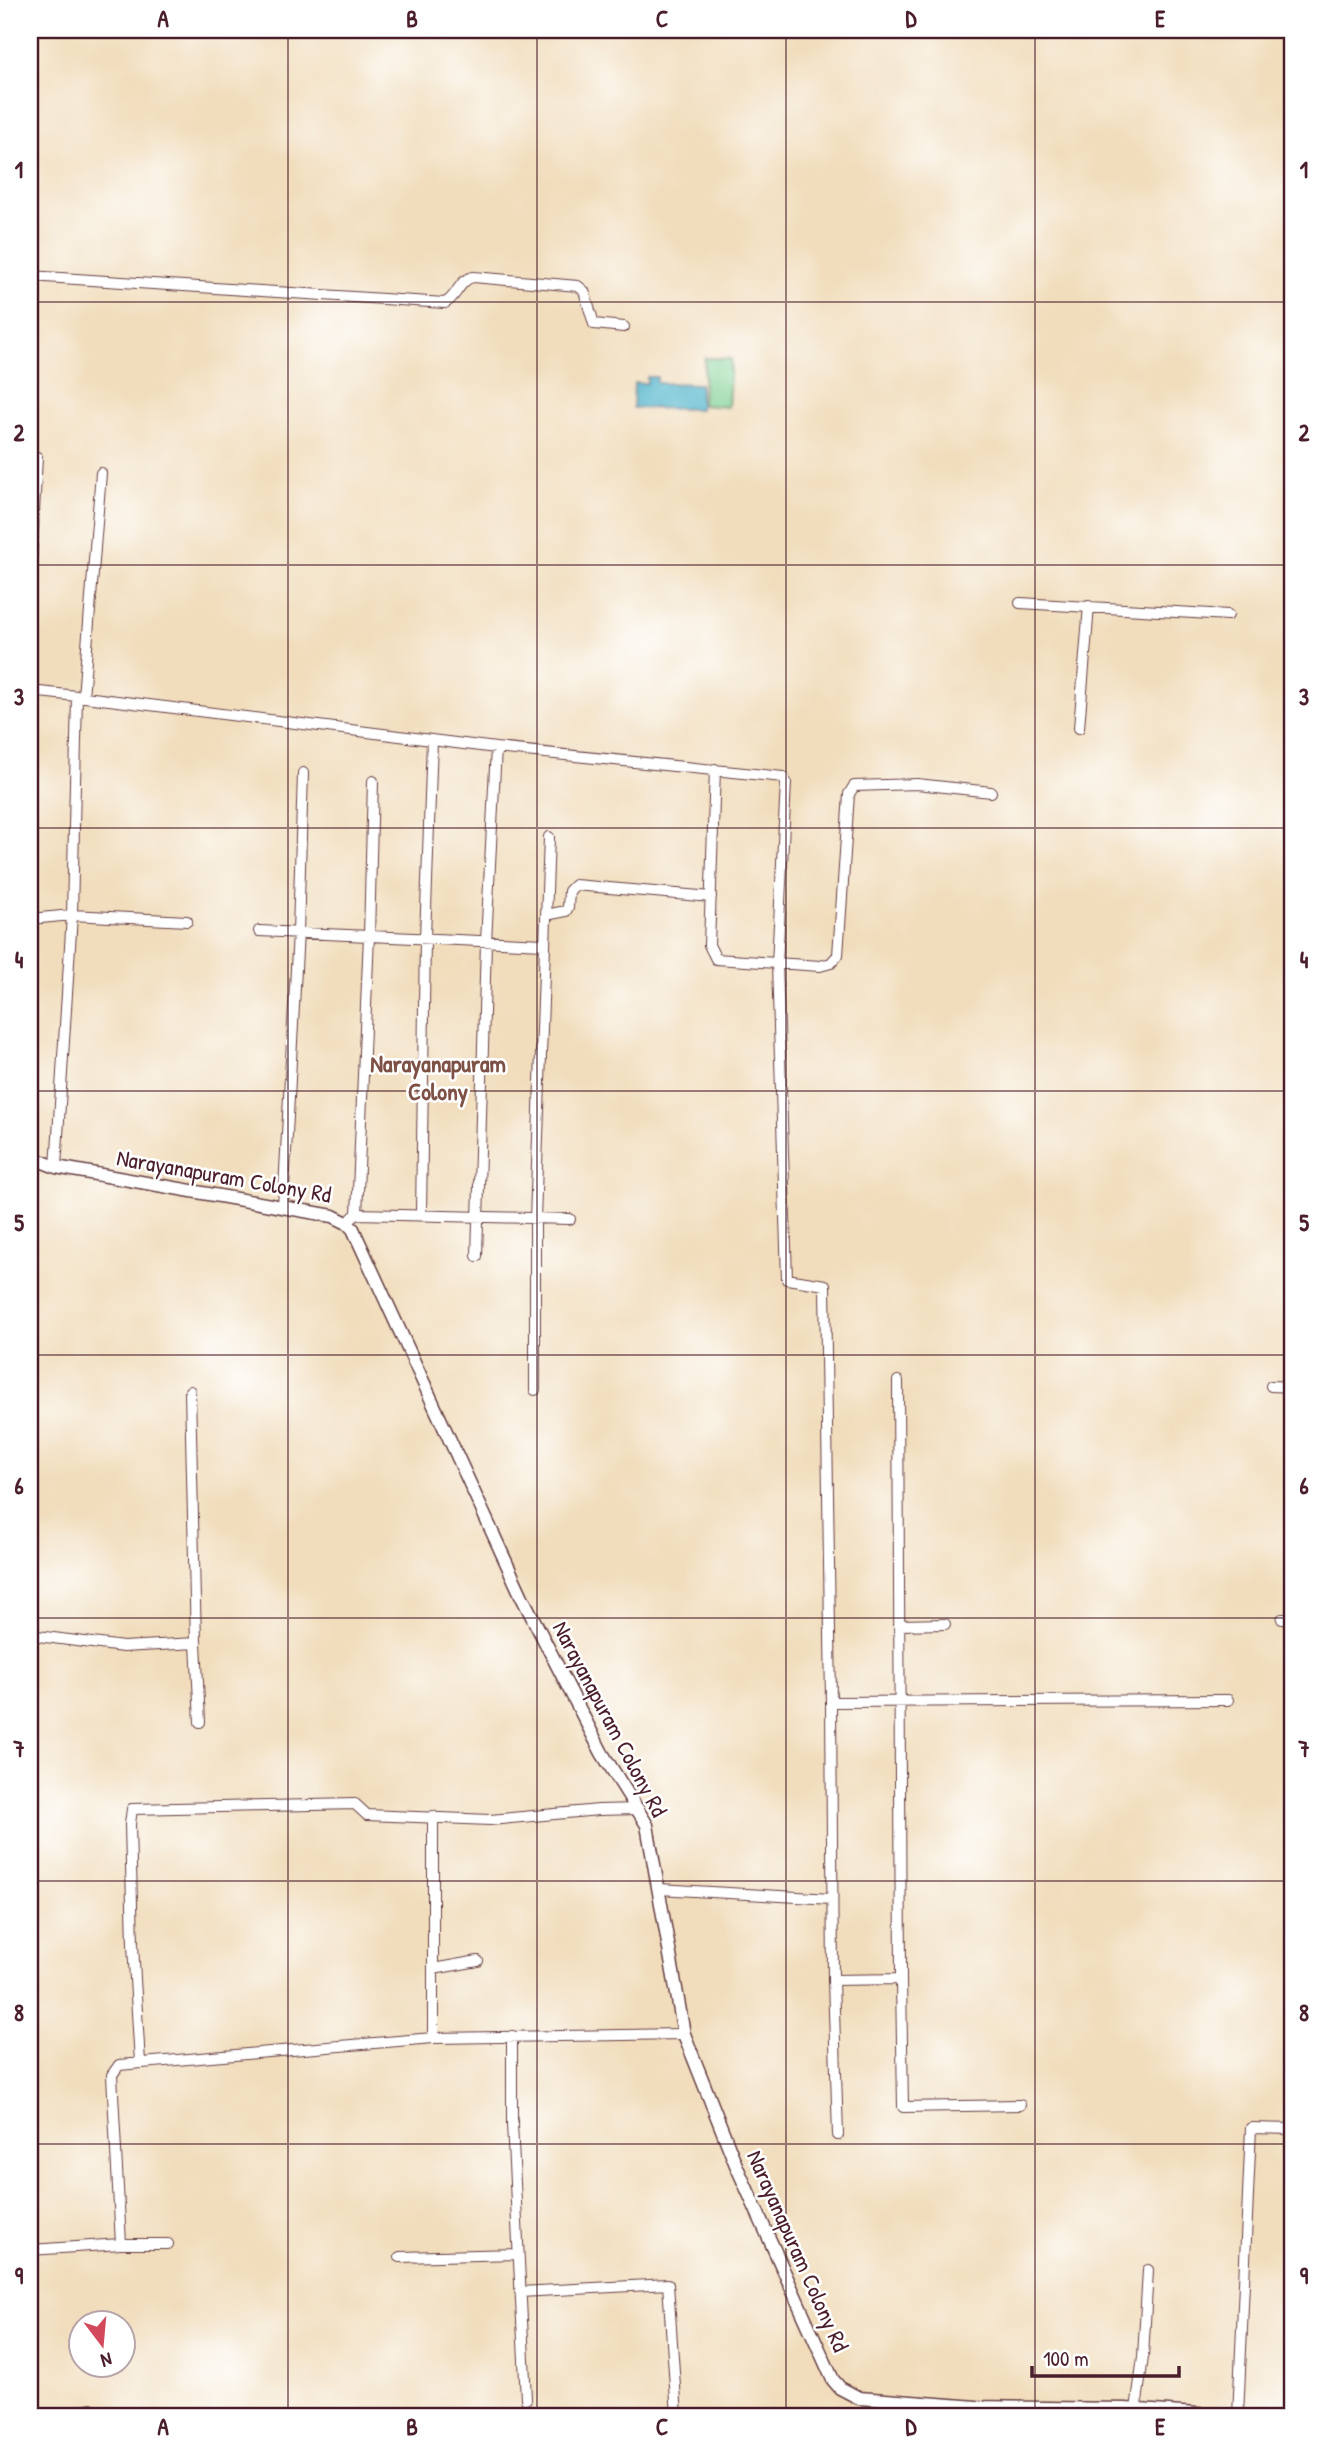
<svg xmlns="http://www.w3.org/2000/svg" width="1323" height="2446" viewBox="0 0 1323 2446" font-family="'Patrick Hand',sans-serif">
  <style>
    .green { fill: #7fd092; stroke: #64785e; stroke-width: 2 }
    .water { fill: #49b1c8; stroke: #4a687a; stroke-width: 2 }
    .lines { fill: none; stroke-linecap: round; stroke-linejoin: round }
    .minor-casing { stroke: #633c41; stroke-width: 12 }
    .tertiary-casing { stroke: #633c41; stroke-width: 15 }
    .minor { stroke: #fff; stroke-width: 10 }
    .tertiary { stroke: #fff; stroke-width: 12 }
    .grid { fill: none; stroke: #4a1f2b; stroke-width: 2; stroke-opacity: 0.55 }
    .labels { text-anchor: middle; stroke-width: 5; stroke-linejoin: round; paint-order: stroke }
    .street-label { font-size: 23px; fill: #4a1f2b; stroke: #fff }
    .neighbourhood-label { font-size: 24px; font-weight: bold; fill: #7d5146; stroke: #fff }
    .neatline { fill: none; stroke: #4a1f2b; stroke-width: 2.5 }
    .grid-label { font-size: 23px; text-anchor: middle; font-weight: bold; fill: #4a1f2b }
  </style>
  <rect width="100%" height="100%" fill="#fff"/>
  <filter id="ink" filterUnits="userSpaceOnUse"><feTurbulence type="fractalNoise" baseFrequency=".0143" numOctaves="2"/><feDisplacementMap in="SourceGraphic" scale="14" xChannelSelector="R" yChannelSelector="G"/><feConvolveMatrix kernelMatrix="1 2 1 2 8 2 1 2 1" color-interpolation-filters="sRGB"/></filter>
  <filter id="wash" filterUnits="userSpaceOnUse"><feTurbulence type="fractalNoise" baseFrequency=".00686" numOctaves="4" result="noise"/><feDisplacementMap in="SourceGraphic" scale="28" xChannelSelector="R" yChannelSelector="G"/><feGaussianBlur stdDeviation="1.57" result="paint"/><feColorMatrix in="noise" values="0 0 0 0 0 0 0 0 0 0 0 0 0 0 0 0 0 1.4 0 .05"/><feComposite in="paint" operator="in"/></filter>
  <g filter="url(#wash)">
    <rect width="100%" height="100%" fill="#f1ddbc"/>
    <path class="green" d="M705 358 731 359 728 407 702 405Z"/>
    <path class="water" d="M647 377H657V383L700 384V409L633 408 634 383H647Z"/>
  </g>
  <g filter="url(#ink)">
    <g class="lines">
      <g class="minor-casing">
        <path id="minor" d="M30 276 445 303C457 297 459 280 473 277L578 286 584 291 594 324 624 327
          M30 584 37 457
          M1020 603 1228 615
          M30 691 77 696
          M83 697 101 473
          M1079 728 1089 606
          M715 769 709 945 716 959 820 966 831 963 838 955 849 794 854 786 917 784 991 792
          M546 915 566 911 568 907 569 891 575 885 711 897
          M30 919 72 915 187 921
          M259 931 544 944
          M56 1167 72 915 77 696 496 748 783 777 786 782 777 964 787 1279 825 1285 831 1702 1228 1700
          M283 1207 298 932 303 773
          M357 1214 369 936 373 781
          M421 1215 425 938 432 740
          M352 1218 357 1214 570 1219
          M477 1256 486 942 496 748
          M1271 1386 1293 1387
          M535 1390V1219L549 837
          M190 1391 196 1643 200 1722
          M1282 1619H1293
          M899 1625 945 1624
          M30 1635 123 1647 196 1643
          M831 1702 833 1980 838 2135
          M659 1889 832 1899
          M433 1969 478 1961
          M901 1979 903 2107 1020 2105
          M833 1980 901 1979 898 1381
          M512 2036V2124L526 2399
          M433 2038V1816
          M140 2063 133 1945 130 1824 132 1809 355 1804 367 1815 490 1820 599 1810 639 1809
          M121 2244 112 2075 119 2065 433 2038 684 2034
          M30 2250 121 2244H168
          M400 2257 517 2254
          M520 2292 668 2284 677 2416
          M1136 2410 1143 2357 1148 2270
          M58 2416 91 2408 92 2416
          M1238 2416 1251 2128 1293 2129"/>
      </g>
      <g class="tertiary-casing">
        <path id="tertiary" d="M30 1157 56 1167 333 1216 347 1223 353 1229 522 1597 602 1753 647 1825 684 2034 736 2165 833 2380 840 2388 859 2398 977 2407 1125 2409 1225 2416"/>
      </g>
      <use href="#minor" class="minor"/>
      <use href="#tertiary" class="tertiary"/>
    </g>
  </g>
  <path class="grid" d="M288 30V2416M537 30V2416M786 30V2416M1035 30V2416M30 302H1293M30 565H1293M30 828H1293M30 1091H1293M30 1355H1293M30 1618H1293M30 1881H1293M30 2144H1293"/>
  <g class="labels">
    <g class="street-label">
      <text transform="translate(224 1176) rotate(10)" y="8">Narayanapuram Colony Rd</text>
      <text transform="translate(610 1719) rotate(62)" y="8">Narayanapuram Colony Rd</text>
      <text transform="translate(798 2251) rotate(66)" y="8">Narayanapuram Colony Rd</text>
    </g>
    <g class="neighbourhood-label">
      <text x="438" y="1072">Narayanapuram<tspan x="438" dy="28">Colony</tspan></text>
    </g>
  </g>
  <rect width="1323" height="2446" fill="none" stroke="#fff" stroke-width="77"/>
  <g transform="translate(102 2344) rotate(164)"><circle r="33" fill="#ffffff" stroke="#b7a5aa" stroke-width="2"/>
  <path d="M0-5L12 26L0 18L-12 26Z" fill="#d1495b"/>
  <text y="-10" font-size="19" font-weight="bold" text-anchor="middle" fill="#4a1f2b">N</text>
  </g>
  <path d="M1032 2366v10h147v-10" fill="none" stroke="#4a1f2b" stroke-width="3.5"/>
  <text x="1043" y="2366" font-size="21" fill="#4a1f2b" stroke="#ffffff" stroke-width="5" paint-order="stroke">100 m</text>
  <rect x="38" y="38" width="1246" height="2370" class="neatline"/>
  <g class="grid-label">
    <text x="163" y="27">A</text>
    <text x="412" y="27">B</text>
    <text x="662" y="27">C</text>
    <text x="911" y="27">D</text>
    <text x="1160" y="27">E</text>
    <text x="19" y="178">1</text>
    <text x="1304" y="178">1</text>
    <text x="19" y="441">2</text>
    <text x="1304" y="441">2</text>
    <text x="19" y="705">3</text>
    <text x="1304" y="705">3</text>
    <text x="19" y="968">4</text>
    <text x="1304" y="968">4</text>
    <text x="19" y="1231">5</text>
    <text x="1304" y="1231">5</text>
    <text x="19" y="1494">6</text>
    <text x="1304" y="1494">6</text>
    <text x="19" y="1757">7</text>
    <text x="1304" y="1757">7</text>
    <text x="19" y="2021">8</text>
    <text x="1304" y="2021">8</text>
    <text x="19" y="2284">9</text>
    <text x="1304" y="2284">9</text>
    <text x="163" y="2435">A</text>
    <text x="412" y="2435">B</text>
    <text x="662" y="2435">C</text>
    <text x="911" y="2435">D</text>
    <text x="1160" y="2435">E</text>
  </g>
</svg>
